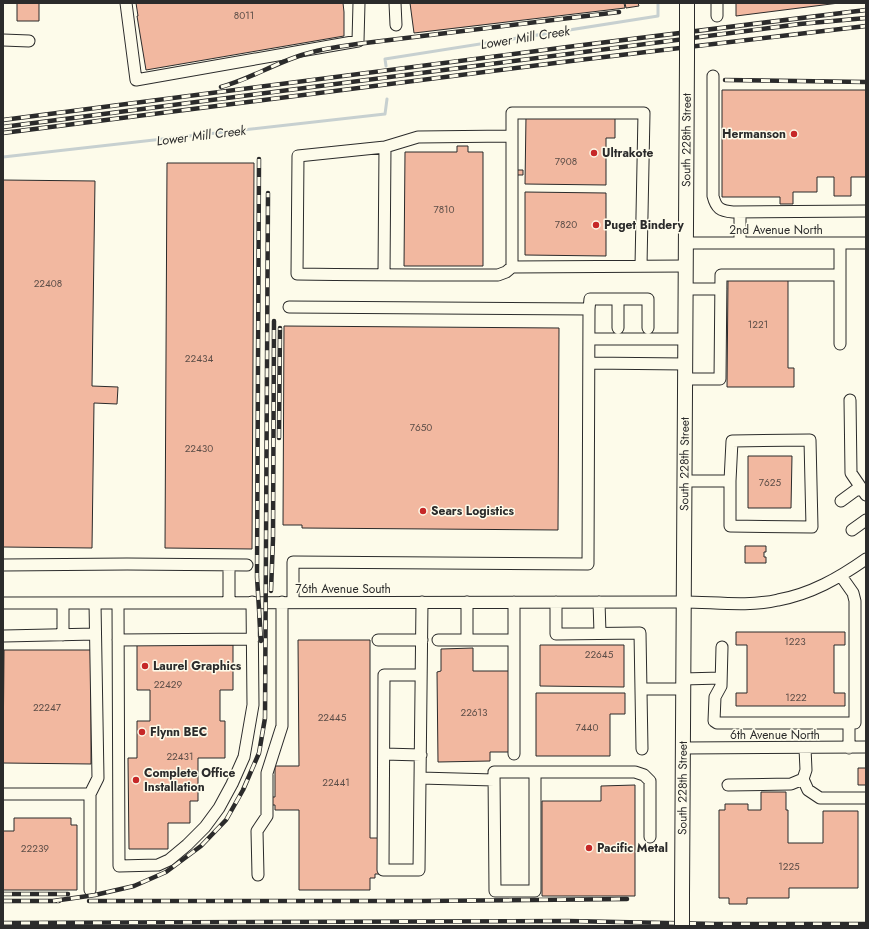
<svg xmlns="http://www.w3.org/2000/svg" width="869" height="929" viewBox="0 0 869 929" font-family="Jost,sans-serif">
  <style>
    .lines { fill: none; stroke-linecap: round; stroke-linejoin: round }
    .stream { stroke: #c7d0d0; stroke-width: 3 }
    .building { fill: #f2b8a0; stroke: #2b2b2b }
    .minor-casing { stroke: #2b2b2b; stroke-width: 13 }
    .major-casing { stroke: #2b2b2b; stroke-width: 16 }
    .minor { stroke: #fdfbea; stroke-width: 11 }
    .major { stroke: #fdfbea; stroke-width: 14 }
    .rail-casing { stroke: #2b2b2b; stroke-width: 4.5 }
    .rail { stroke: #fdfbea; stroke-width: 3; stroke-dasharray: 9; stroke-linecap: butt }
    .major-bridge-casing { stroke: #2b2b2b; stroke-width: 16; stroke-linecap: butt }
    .major-bridge { stroke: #fdfbea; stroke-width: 14 }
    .poi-dot { fill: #c62828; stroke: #fdfbea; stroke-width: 1.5 }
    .labels { text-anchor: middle; stroke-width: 3; stroke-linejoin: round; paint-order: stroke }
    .number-label { font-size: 10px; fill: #5d4e48 }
    .poi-label { font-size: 12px; font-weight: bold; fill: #2b2b2b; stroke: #fdfbea; text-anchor: start }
    .street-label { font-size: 12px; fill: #2b2b2b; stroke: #fdfbea }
    .water-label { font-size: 13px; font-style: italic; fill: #2b2b2b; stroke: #fdfbea }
  </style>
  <rect width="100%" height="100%" fill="#fdfbea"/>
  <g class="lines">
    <path class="stream" d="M386 66 385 59 658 16V3
      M3 157 385 114 387 99"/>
  </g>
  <path class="building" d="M17 3H39V21H17Z
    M136 3H343L344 12V36L146 70 137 16H138Z
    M410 3H624L625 8 414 33Z
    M625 3H638L639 6 626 8Z
    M736 3H839L736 16Z
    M722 90H866V177H851V196H834V177H817V192H793V204H780V197H722Z
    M526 116H615V138H606V185L525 184Z
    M457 146H468V152H483V266H404L405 152H457Z
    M167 163H254L252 549 165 548Z
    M516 170H523V175H516Z
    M3 180 95 181 92 386 118 387 117 404 94 403 92 548 3 547Z
    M525 192 606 193V256L525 255Z
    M728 280H788V368H794V387H727Z
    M284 326 559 328 558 530 302 528V525H283Z
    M748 456H792L791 508H748Z
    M745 546H766V552H764V557H766V563H745Z
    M736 632H845V645H834V693H845V706H736V693H747V645H736Z
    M298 640H370V838H381V874H375V878H370V890H299V810H275V805H272V797H275V766H299Z
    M137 645H233V690H220V721H225V758H198V801H190V823H168V849H129L128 758H137V721H150V690H137Z
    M540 645H624V687L540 686Z
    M473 648V671H511L512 752H490V761L438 762 437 672 441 671V649Z
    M4 650H91V764L3 763Z
    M536 693H625V714H610V756H536Z
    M858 768H866V785H858Z
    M635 785V896H542V801H601V786Z
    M761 792H786V810H788V843H823V811H858V888H789V898H747V904H729V898H719V810H725V804H748V810H761Z
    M14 818H71V825H77V890H3V831H14Z"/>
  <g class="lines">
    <g class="minor-casing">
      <path id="minor" d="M126 3 136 80 358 41 359 3
        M395 3 396 25
        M717 16V3
        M3 40 29 41
        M713 76V196C716 208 720 211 733 212L866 211
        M385 147 418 137 512 136
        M740 212V243
        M686 243H866
        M641 266 644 113H512V267L686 266
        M384 275 385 147 298 156 297 274C364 275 431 275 498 275L506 272 512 267
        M686 289H721
        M289 307 589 309 588 564 293 562V602
        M589 309 590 299H648V328
        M618 328V299
        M589 339H685
        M840 344V243
        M589 363 685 364
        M685 379H720L721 275H840
        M850 400 851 473 866 495
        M684 481H730V526L812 527 810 440 732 441 730 481
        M841 501 856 490H866
        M852 530 866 520
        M3 565 127 564 247 565
        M229 565V603
        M467 602V640
        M556 602V634L640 633 642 749
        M599 602 600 633
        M3 603 683 602C714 602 748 607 778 600 811 594 839 578 866 559
        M63 603V635
        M118 603 119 866 158 865 169 860 187 845 205 827 219 808 232 784 244 757 253 705 252 602
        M4 636 95 634
        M118 640 253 639
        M378 640H422
        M438 640H514
        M722 647 721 686 715 697 714 721 717 723H855V601L853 593 841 576
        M421 675H384L383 870H419L422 602
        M683 679 721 678
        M641 689H683
        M683 748 866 747
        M849 748V724
        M384 754 421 755
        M514 754V602
        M535 772V891H495L494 772H635L644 775 650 781V837
        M420 778 494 780
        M803 779 808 790 820 798H866
        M728 785 791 784 803 779 806 770 805 748
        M3 794H90V890
        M90 794 98 778 95 603
        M258 875 257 831 267 816V773L282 726V602"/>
    </g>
    <g class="major-casing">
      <g id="major">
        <path d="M687 3V14"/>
        <path id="s1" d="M682 896 687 58"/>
      </g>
    </g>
    <use href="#minor" class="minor"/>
    <use href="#major" class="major"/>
    <g class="rail-casing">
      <path id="rail" d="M725 80 866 82
        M221 87C247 80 270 66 296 57 315 50 336 47 357 44L619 12
        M3 120 575 46 866 10
        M3 127 800 24 866 18
        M3 133 579 60 866 26
        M259 159 257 577 261 641
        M279 438 280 328
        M271 591 273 539 274 321
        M3 894H68
        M3 901H59
        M53 901 95 895 134 886 166 872 201 846 226 820 243 790 259 753 265 718 268 193
        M89 901H420L627 899
        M3 923 568 921 716 924H866"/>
    </g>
    <use href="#rail" class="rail"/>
    <g class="major-bridge-casing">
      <path id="major-bridge" d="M687 14V58
        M682 926V896"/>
    </g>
    <use href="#major-bridge" class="major-bridge"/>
  </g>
  <g class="poi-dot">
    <circle cx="794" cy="134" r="4"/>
    <circle cx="594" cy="153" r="4"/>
    <circle cx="596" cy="225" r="4"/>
    <circle cx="423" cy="511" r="4"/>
    <circle cx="145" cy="666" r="4"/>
    <circle cx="142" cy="732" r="4"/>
    <circle cx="136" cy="780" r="4"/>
    <circle cx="589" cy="848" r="4"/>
  </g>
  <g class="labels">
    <g class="number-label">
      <text x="244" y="19">8011</text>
      <text x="566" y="165">7908</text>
      <text x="444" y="213">7810</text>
      <text x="566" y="228">7820</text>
      <text x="48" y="287">22408</text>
      <text x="758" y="328">1221</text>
      <text x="199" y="362">22434</text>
      <text x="421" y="431">7650</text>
      <text x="199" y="452">22430</text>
      <text x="770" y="486">7625</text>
      <text x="795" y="645">1223</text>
      <text x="599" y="658">22645</text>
      <text x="168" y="688">22429</text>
      <text x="796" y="701">1222</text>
      <text x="47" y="711">22247</text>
      <text x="474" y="716">22613</text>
      <text x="332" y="721">22445</text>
      <text x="587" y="731">7440</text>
      <text x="180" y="760">22431</text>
      <text x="336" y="786">22441</text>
      <text x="35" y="852">22239</text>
      <text x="789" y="870">1225</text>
    </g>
    <g class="poi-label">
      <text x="786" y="138" text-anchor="end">Hermanson</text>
      <text x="602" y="157">Ultrakote</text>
      <text x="604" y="229">Puget Bindery</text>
      <text x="431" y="515">Sears Logistics</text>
      <text x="153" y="670">Laurel Graphics</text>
      <text x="150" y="736">Flynn BEC</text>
      <text x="144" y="777">Complete Office<tspan x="144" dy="14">Installation</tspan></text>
      <text x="597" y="852">Pacific Metal</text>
    </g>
    <g class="street-label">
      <text dy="4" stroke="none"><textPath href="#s1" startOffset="756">South 228th Street</textPath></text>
      <text x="776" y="234">2nd Avenue North</text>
      <text dy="4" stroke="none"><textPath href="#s1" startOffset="432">South 228th Street</textPath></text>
      <text x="343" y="593">76th Avenue South</text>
      <text x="775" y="739">6th Avenue North</text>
      <text dy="4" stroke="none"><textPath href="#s1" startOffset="108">South 228th Street</textPath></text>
    </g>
    <g class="water-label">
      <text transform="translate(525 37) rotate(-9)" y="5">Lower Mill Creek</text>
      <text transform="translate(201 135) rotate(-7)" y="5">Lower Mill Creek</text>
    </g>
  </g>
  <rect width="869" height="929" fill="none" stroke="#2b2b2b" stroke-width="8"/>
</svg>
